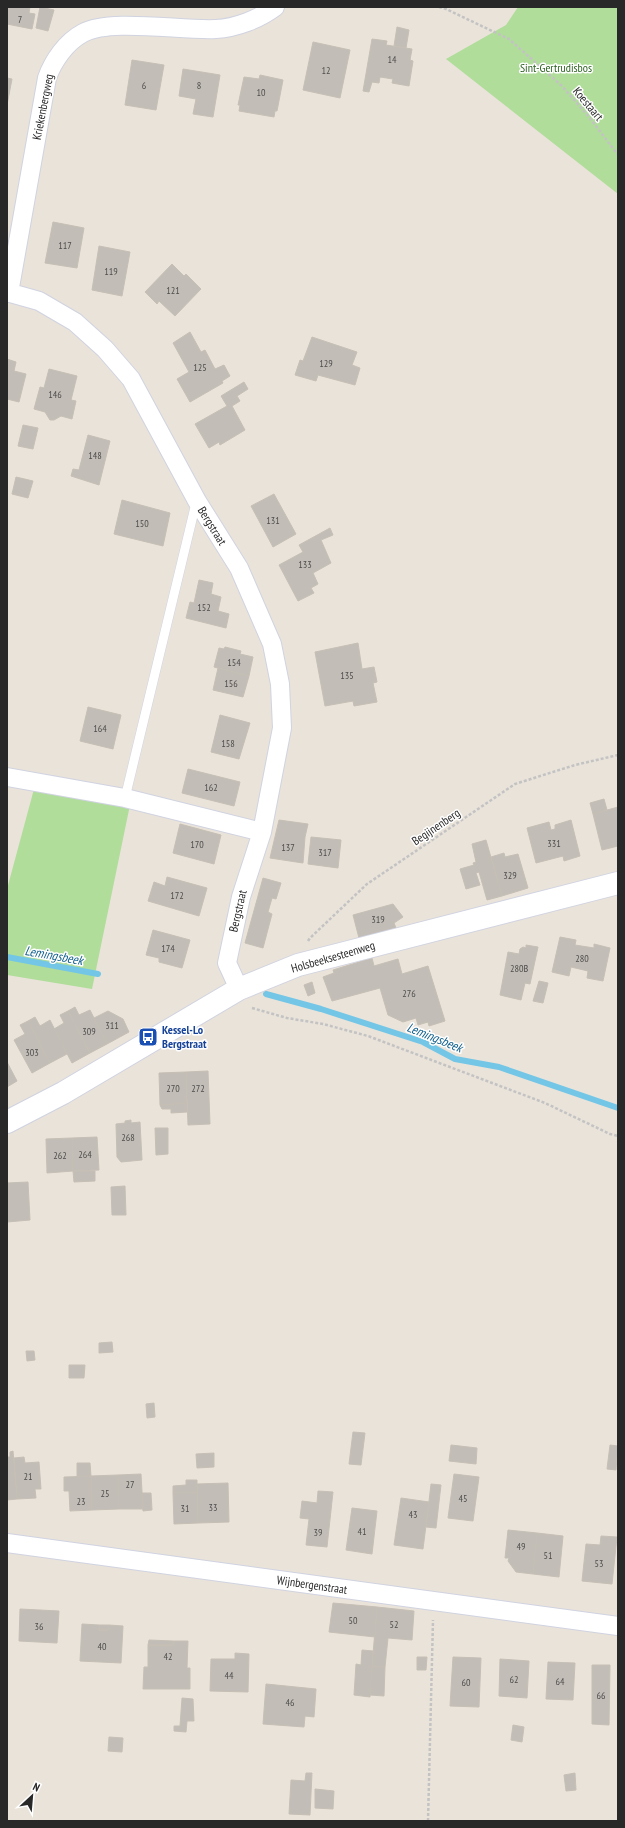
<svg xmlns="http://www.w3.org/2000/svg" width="625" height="1828" viewBox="0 0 625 1828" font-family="'PT Sans Narrow',sans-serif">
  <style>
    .green { fill: #b0dd9a }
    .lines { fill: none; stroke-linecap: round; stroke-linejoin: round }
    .stream { stroke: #73c6e6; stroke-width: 6 }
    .building { fill: #c2bdb7; stroke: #c5bfb5 }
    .service-casing { stroke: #d0d3e0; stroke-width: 10 }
    .minor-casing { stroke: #d0d3e0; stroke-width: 20 }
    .tertiary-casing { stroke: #d0d3e0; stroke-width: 24 }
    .path { stroke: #c3c3c3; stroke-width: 2.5; stroke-dasharray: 3 2; stroke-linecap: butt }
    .service { stroke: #fff; stroke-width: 9 }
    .minor { stroke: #fff; stroke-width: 18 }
    .tertiary { stroke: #fff; stroke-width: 22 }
    .labels { text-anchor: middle; stroke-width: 3; stroke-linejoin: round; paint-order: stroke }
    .number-label { font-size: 10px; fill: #4e4d4c }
    .park-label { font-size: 12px; fill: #2a5f1e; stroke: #fff }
    .street-label { font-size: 12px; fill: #282828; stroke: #fff }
    .transit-label { font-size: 12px; font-weight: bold; fill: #164399; stroke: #fff; text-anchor: start }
    .water-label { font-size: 13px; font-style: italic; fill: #16638f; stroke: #fff }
  </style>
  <rect width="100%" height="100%" fill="#eae3da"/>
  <path class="green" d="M518 7H618V194L446 59 506 25Z
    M34 789 130 805 92 989 7 975V889Z"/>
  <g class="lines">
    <path class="stream" d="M7 957 98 974
      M266 994 321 1009 423 1042 455 1059 499 1067 618 1108"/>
  </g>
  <path class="building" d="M7 7H30L29 13 35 14 32 29 7 24Z
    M40 7 54 10 48 31 36 28Z
    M397 27 409 30 406 48 394 46Z
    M372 39 387 41 386 45 412 49 410 60 413 61 409 86 392 83 393 79 380 77 379 83 372 82 369 92 363 91Z
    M313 42 350 50 340 98 303 90Z
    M132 60 164 65 156 110 125 105Z
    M183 69 220 75 213 117 193 114 196 99 179 96Z
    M260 75 283 80 277 111H275L274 117 239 111 240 105H238L244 77 259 79Z
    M7 78 12 79 7 105Z
    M53 222 84 228 77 268 45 263Z
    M99 246 130 252 122 296 92 290Z
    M172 264 184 276 186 274 201 289 175 316 159 301 157 304 145 292Z
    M190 332 201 352 205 350 215 369 224 365 230 376 222 381 223 383 190 402 177 379 189 372 173 343Z
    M312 337 357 352 352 365 360 368 355 385 318 375 316 381 295 375 300 360 303 361Z
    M7 359 16 362 14 371 26 374 19 402 7 399Z
    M49 369 77 376 71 400 76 401 72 419 61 416 54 420H50L45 412 34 409 40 387 44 388Z
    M244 382 248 389 237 396 240 401 232 406 245 430 220 445 219 442 209 448 195 424 227 406 221 396Z
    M23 425 38 428 33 449 18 446Z
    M88 435 110 441 99 485 71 476 73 469 79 470Z
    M16 477 33 481 28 498 12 494Z
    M274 494 296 534 273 547 251 506Z
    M122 500 170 513 163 546 114 534Z
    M330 528 333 535 321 540 331 563 313 573 318 584 311 588 314 593 298 601 279 565 303 552 299 545Z
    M199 580 213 583 211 594 221 597 218 611 229 614 226 628 186 618 190 602 194 603Z
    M358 643 362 669 374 667 377 682 373 683 377 702 354 706 353 701 325 706 315 652Z
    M225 647 241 651 240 654 253 657 249 676 214 667 219 648 224 649Z
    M218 668 249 676 243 697 213 690Z
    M88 707 121 715 113 749 80 741Z
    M220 715 250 723 239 759 211 752Z
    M188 769 240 782 234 806 182 793Z
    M604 799 607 810 593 814 590 803Z
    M618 807V846L602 850 593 814Z
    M279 820 308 824 305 837 303 863 270 858Z
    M571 820 580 856 564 861 563 856 536 863 527 828 549 822 551 830 555 829V825Z
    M180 824 221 835 214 864 173 853Z
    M311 837 341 840 338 868 308 864Z
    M486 840 502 896 487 900 479 872 476 873 480 885 466 889 460 869 474 865 473 863 476 862 472 844Z
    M504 853 505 857 518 854 528 888 502 896 491 857Z
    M167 877 207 888 199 916 148 901 154 882 165 886Z
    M263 878 281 883 276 899 272 898 268 912 272 914 263 948 245 943Z
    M393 904 403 917 394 923 396 928 359 938 353 915Z
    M153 930 190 940 182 968 159 962V958L146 955Z
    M560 937 576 940 575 945 594 948V944L610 948 603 981 587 978 588 971 571 967 569 976 552 972Z
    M526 945 538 947 530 984 525 983 521 1000 500 995 508 952 519 954 520 949 523 947 526 948Z
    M372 958 374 966 398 959 402 974 428 966 445 1021 429 1026 428 1022 418 1025 416 1018 403 1022 388 1015 380 988 332 1001 323 977 334 973 333 970Z
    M539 981 548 983 543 1003 533 1001Z
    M312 982 315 993 308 996 304 985Z
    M75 1007 79 1015 90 1010 107 1044 90 1053 68 1011Z
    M68 1011 90 1053 72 1063 54 1029 64 1023 60 1015Z
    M108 1011 123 1019 129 1032 107 1044 94 1018Z
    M35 1017 40 1026 50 1020 67 1054 50 1063 28 1021Z
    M28 1021 50 1063 32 1073 14 1040 25 1034 20 1025Z
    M7 1062 17 1081 7 1087Z
    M208 1071 210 1124 188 1125 186 1072Z
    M186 1072 187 1103 160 1105 159 1073Z
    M187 1103V1112L171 1113V1109H162L160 1105Z
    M131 1120V1123L140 1122 142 1160 121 1162 117 1157 116 1124 125 1123V1121Z
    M155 1128H168V1154L156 1155Z
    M97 1137 99 1170 73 1171 72 1138Z
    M72 1138 73 1171 47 1173 46 1139Z
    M73 1171H95V1181L74 1182Z
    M28 1182 30 1220 7 1222V1183Z
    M125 1186 126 1215H112L111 1187Z
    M112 1342 113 1352 99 1353V1343Z
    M26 1351H34L35 1360 27 1361Z
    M69 1365H85L84 1378H69Z
    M154 1403 155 1417 147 1418 146 1404Z
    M353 1432 365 1433 361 1465 349 1464Z
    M451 1445 477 1448 476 1464 449 1461Z
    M610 1445 618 1446 616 1470 607 1469Z
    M13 1451 17 1499 7 1500V1457H10V1452Z
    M214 1453V1467L197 1468 196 1454Z
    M24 1457 25 1463 39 1462 41 1489H35L36 1498 17 1499 14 1458Z
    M77 1463H90L91 1476 77 1477Z
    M141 1474 143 1509H119L118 1475Z
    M454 1474 479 1477 473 1521 448 1518Z
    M118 1475 119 1509 92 1510 91 1476Z
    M91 1476 92 1510 70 1511 69 1491H64V1477Z
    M186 1480H197V1492L173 1493V1486L186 1485Z
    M228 1483 229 1522 198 1523 197 1484Z
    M431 1484 441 1485 436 1528 426 1527Z
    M318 1491 333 1492 327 1547 306 1545 309 1519 300 1518 302 1501 317 1503Z
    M197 1492 198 1523 174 1524 173 1493Z
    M142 1493H151L152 1510 143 1511Z
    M401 1498 429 1502 423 1549 394 1545Z
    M352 1508 377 1511 372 1554 346 1550Z
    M508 1530 537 1533 533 1574 516 1572 508 1561 509 1558H505Z
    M537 1533 563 1536 559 1577 533 1574Z
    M601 1536 617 1537 612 1584 582 1581 586 1544 600 1545Z
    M333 1603 377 1607 375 1637 329 1632Z
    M377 1607 414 1611 412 1640 388 1638 385 1667 372 1666Z
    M20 1609 59 1611 57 1643 19 1641Z
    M82 1624 99 1625V1630H108L109 1625 123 1626 121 1663 80 1661Z
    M99 1625H109L108 1630H99Z
    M149 1640 173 1641V1645H148Z
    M173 1641H188L187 1668H190V1689H143L144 1667H148V1645H173Z
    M362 1650 373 1651 370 1697 354 1695 356 1664 361 1665Z
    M235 1653 249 1654 248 1692 210 1691 211 1659H235Z
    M417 1657H427L426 1670H417Z
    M453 1657 481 1658 479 1707 450 1706Z
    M500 1659 529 1661 527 1698 499 1696Z
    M548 1662 575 1663 573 1700 546 1699Z
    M592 1665H610L609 1725 592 1724Z
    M372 1666 385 1667 384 1696 370 1695Z
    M266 1684 316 1689 314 1717 305 1716 304 1727 263 1724Z
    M182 1698 193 1699 194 1721H187L186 1732 174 1731V1726H180Z
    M513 1725 524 1727 522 1742 511 1740Z
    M109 1737 123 1738 122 1752 108 1751Z
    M306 1773H312L310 1815 289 1814 291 1780 305 1781Z
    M575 1773 576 1790 566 1791 564 1775Z
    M315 1789 334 1791 333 1809 315 1808Z"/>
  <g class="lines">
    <g class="service-casing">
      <path id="service" d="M125 798 196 503"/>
    </g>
    <g class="minor-casing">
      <path id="minor" d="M7 292 39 301 75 322 105 349 131 379 197 501 239 568 272 644 280 684 282 728 262 832 241 897 227 963 239 989
        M9 293 47 78C53 61 66 42 83 33 110 18 182 31 216 29 236 28 259 19 275 7
        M7 777 125 798 262 832
        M7 1543 618 1626"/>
    </g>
    <g class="tertiary-casing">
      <path id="tertiary" d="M7 1122 63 1093 239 989 298 965 618 883"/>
    </g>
    <path class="path" d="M439 7 446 9 509 39 562 86 589 117 618 155
      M308 941 310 938 367 884 515 784 575 765 618 755
      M252 1008 287 1018 323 1024 368 1036 545 1103 610 1134 618 1136
      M428 1821 433 1620"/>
    <use href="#service" class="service"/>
    <use href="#minor" class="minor"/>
    <use href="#tertiary" class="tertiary"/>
  </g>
  <defs>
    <g id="bus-square" transform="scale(1)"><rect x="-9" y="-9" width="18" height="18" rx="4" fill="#1a4fb4" stroke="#fff"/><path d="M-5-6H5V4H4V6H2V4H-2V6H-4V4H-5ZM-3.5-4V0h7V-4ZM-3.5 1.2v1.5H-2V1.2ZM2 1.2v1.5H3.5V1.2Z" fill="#fff"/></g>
  </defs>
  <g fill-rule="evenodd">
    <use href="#bus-square" x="148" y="1037"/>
  </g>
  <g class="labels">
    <g class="number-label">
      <text x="20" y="23">7</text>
      <text x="392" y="63">14</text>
      <text x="326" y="74">12</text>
      <text x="144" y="89">6</text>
      <text x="199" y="89">8</text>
      <text x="261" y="96">10</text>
      <text x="65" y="249">117</text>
      <text x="111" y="275">119</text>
      <text x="173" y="294">121</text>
      <text x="326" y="367">129</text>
      <text x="200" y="371">125</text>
      <text x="55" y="398">146</text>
      <text x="95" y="459">148</text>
      <text x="273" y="524">131</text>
      <text x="142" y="527">150</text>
      <text x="305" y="568">133</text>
      <text x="204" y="611">152</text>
      <text x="234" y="666">154</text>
      <text x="347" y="679">135</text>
      <text x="231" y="687">156</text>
      <text x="100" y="732">164</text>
      <text x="228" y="747">158</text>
      <text x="211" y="791">162</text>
      <text x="554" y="847">331</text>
      <text x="197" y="848">170</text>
      <text x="288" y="851">137</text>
      <text x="325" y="856">317</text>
      <text x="510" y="879">329</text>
      <text x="177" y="899">172</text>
      <text x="378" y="923">319</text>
      <text x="168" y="952">174</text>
      <text x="582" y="962">280</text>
      <text x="519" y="972">280B</text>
      <text x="409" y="997">276</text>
      <text x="112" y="1029">311</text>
      <text x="89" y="1035">309</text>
      <text x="32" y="1056">303</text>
      <text x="173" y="1092">270</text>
      <text x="198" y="1092">272</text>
      <text x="128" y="1141">268</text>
      <text x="85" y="1158">264</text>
      <text x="60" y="1159">262</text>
      <text x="28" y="1480">21</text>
      <text x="130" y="1488">27</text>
      <text x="105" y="1497">25</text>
      <text x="463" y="1502">45</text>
      <text x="81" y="1505">23</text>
      <text x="213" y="1511">33</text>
      <text x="185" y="1512">31</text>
      <text x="413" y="1518">43</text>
      <text x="362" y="1535">41</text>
      <text x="318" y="1536">39</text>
      <text x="521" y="1550">49</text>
      <text x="548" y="1559">51</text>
      <text x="599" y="1567">53</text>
      <text x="353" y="1624">50</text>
      <text x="394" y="1628">52</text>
      <text x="39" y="1630">36</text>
      <text x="102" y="1650">40</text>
      <text x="168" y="1660">42</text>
      <text x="229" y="1679">44</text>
      <text x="514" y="1683">62</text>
      <text x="560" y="1685">64</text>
      <text x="466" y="1686">60</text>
      <text x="601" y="1699">66</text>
      <text x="290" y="1706">46</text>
    </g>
    <g class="park-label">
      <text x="556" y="72">Sint-Gertrudisbos</text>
    </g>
    <g class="street-label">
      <text transform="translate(588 104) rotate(50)" y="4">Koestaart</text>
      <text transform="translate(43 107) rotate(-79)" y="4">Kriekenbergweg</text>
      <text transform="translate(212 526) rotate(58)" y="4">Bergstraat</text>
      <text transform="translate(436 827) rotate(-34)" y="4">Begijnenberg</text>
      <text transform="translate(238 911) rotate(-77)" y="4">Bergstraat</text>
      <text transform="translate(333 957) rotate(-16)" y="4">Holsbeeksesteenweg</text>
      <text transform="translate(312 1585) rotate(8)" y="4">Wijnbergenstraat</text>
    </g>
    <g class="transit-label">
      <text x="162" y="1034">Kessel-Lo<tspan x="162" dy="14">Bergstraat</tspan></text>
    </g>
    <g class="water-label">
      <text transform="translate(54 955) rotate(10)" y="5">Lemingsbeek</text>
      <text transform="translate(435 1037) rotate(22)" y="5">Lemingsbeek</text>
    </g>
  </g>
  <rect width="625" height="1828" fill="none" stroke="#282828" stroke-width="16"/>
  <g transform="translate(32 1796) rotate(26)" stroke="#ffffff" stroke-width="3" paint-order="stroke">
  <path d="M0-3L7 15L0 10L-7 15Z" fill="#282828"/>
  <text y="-6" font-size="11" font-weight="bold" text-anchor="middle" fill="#282828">N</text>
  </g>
</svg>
